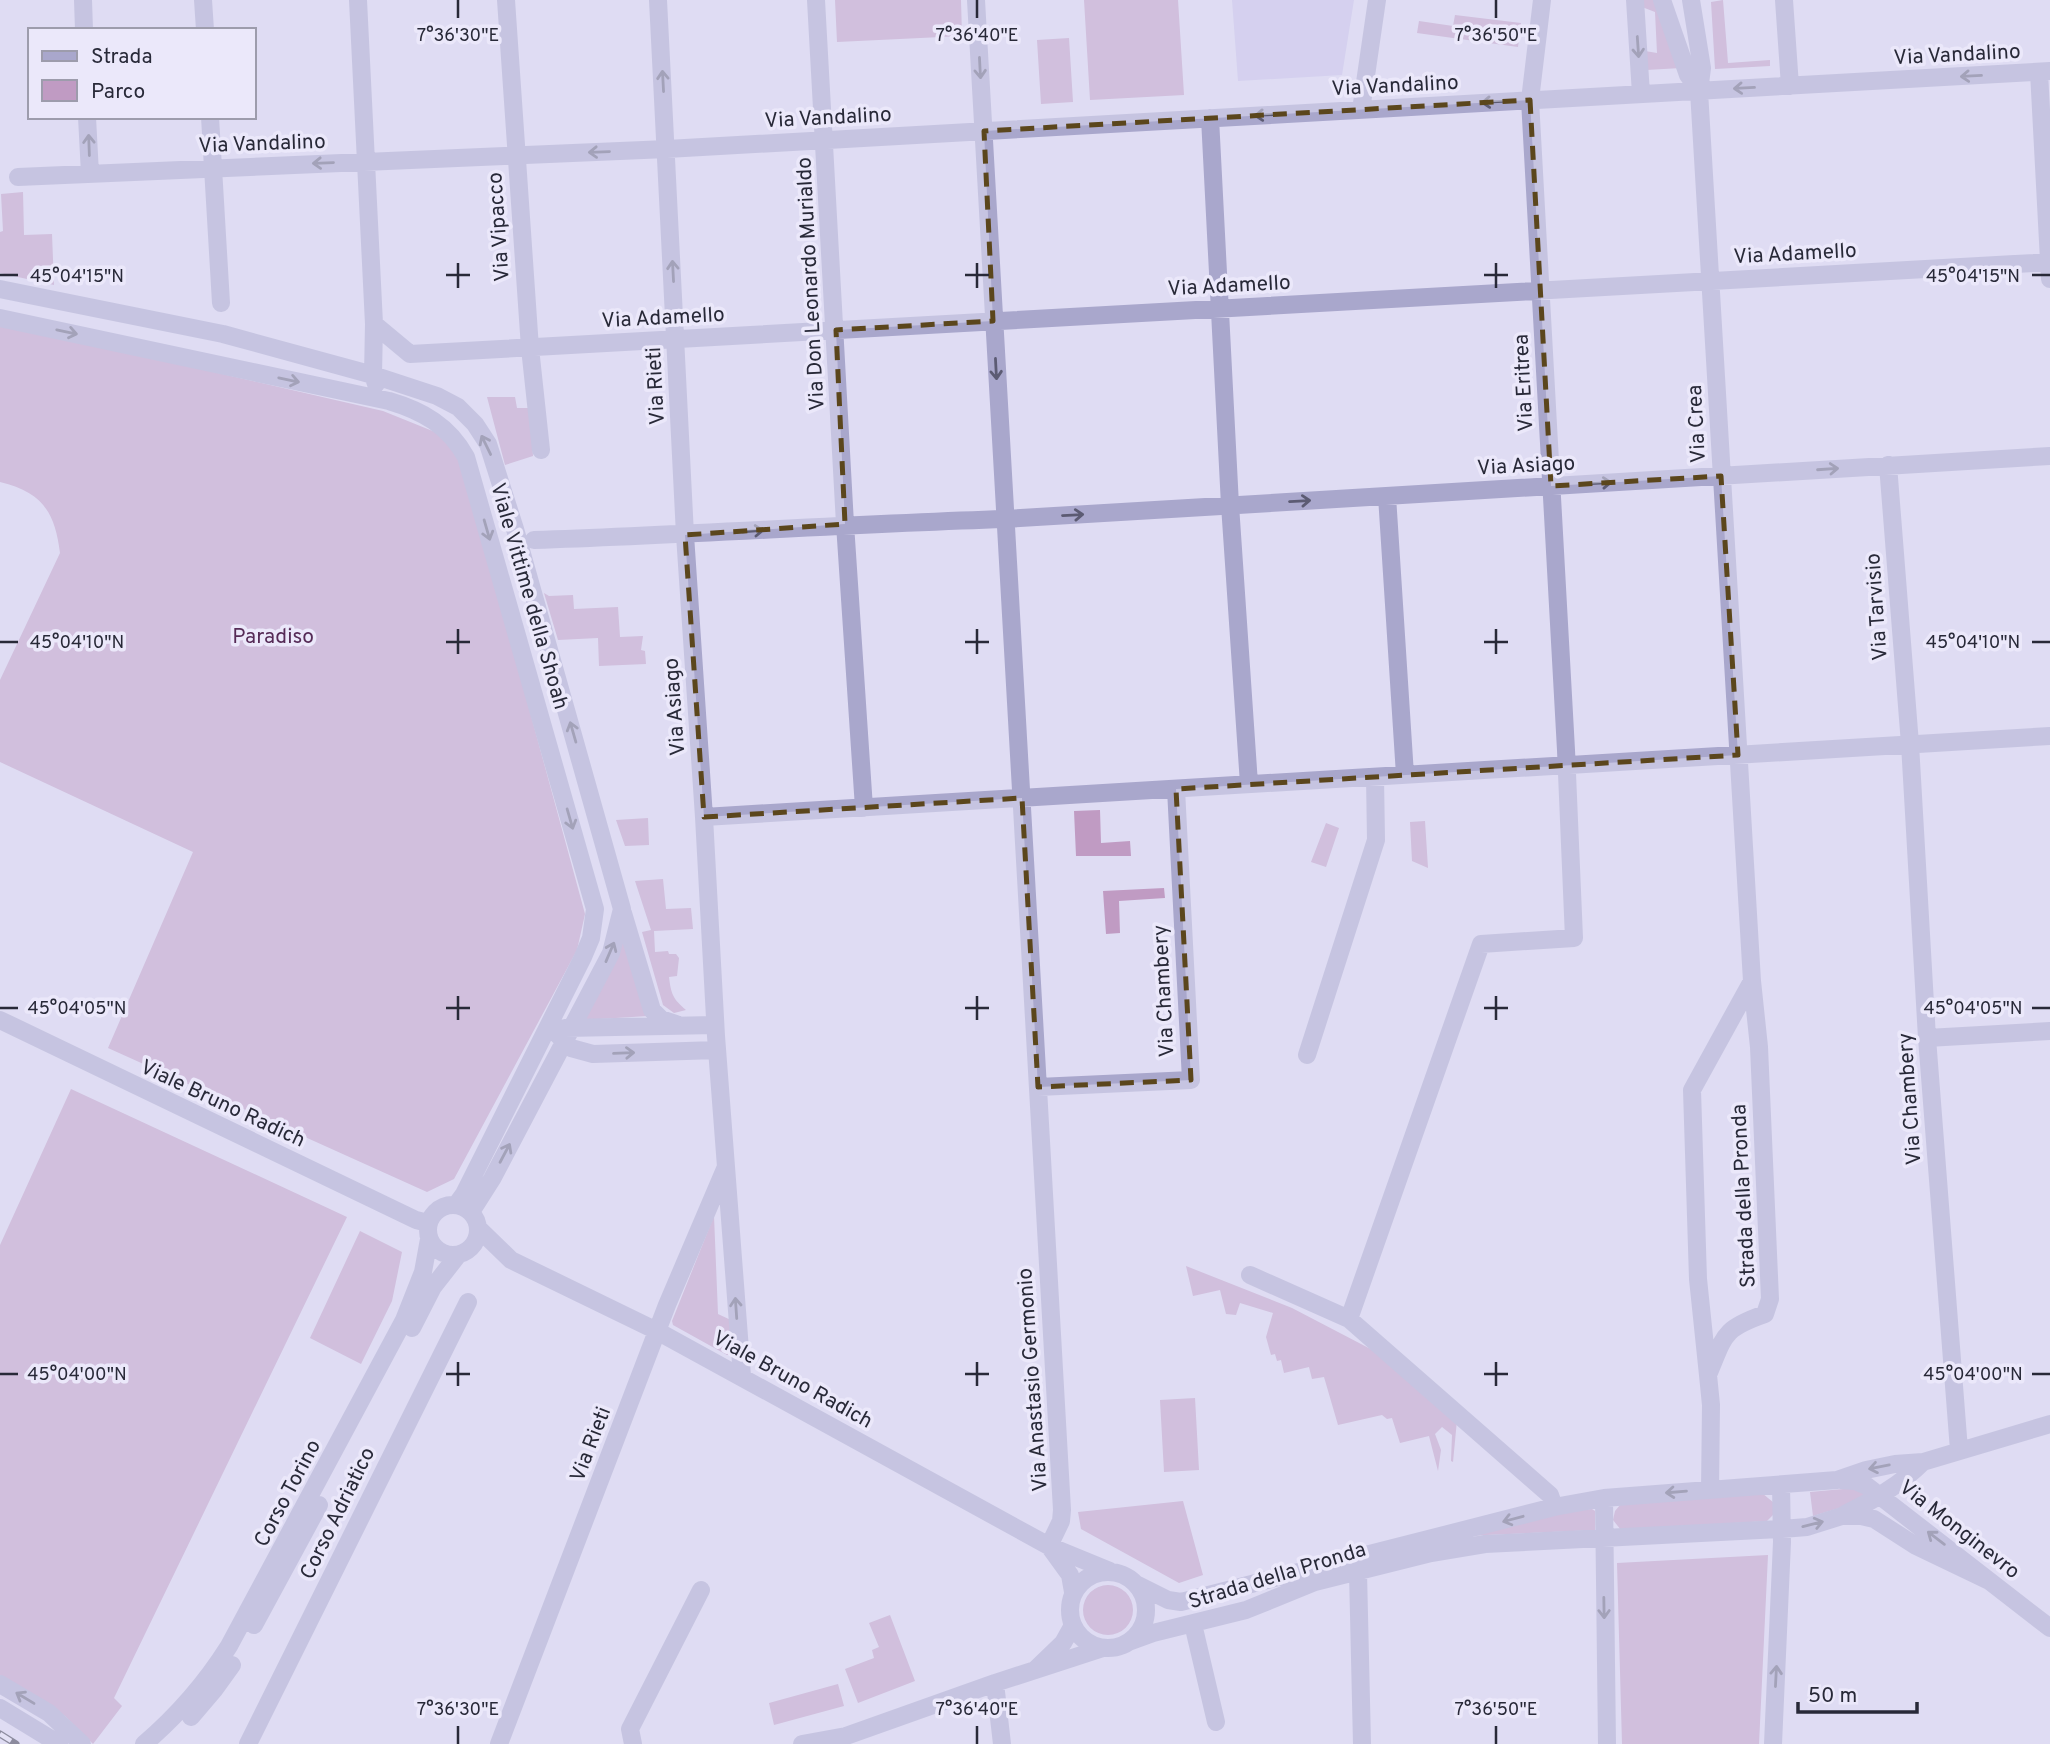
<svg xmlns="http://www.w3.org/2000/svg" width="2050" height="1744" viewBox="0 0 2050 1744" font-family="Overpass,sans-serif">
  <style>
    .green { fill: #c09bc3 }
    .plaza { fill: #c9c2eb }
    .lines { fill: none; stroke-linecap: round; stroke-linejoin: round }
    .minor { stroke: #a9a7cc; stroke-width: 18 }
    .rail-casing { stroke: #282938; stroke-width: 7 }
    .rail { stroke: #ebe8fa; stroke-width: 4.5; stroke-dasharray: 13; stroke-linecap: butt }
    .oneway { stroke: #5c5b73 }
    .marked { fill: none; stroke: #5b461c; stroke-width: 5; stroke-dasharray: 14 9; stroke-linejoin: round }
    .ticks { fill: none; stroke: #282938; stroke-width: 2.5 }
    .labels { text-anchor: middle; stroke-width: 7; stroke-linejoin: round; paint-order: stroke }
    .street-label { font-size: 21px; fill: #282938; stroke: #ebe8fa }
    .park-label { font-size: 21px; fill: #562b57; stroke: #ebe8fa }
    .ticks-label { font-size: 18px; text-anchor: middle; fill: #282938; stroke: #ebe8fa; stroke-width: 7; stroke-linejoin: round; paint-order: stroke }
  </style>
  <rect width="100%" height="100%" fill="#dfdcf3"/>
  <path class="green" d="M835 0H961L962 36 837 42Z
    M1084 0H1178L1184 95 1090 100Z
    M1642 0H1656L1681 68 1646 70 1645 51 1657 53 1655 12 1642 7Z
    M1723 0 1728 63 1770 60V66L1715 69 1711 2Z
    M1455 15 1521 23 1518 47 1417 33 1419 21 1453 26Z
    M1069 38 1073 102 1041 104 1037 40Z
    M23 192 24 235 52 234 54 285 0 273V232L3 231 1 194Z
    M0 323 383 411 445 436 462 462 585 914 577 950 454 1179 427 1192 108 1048 193 852 0 762V680L60 553C55 512 42 492 0 482Z
    M487 397H515L517 408H530L533 456 505 465Z
    M544 593 549 596 573 595 574 609 618 607 620 637 643 636 641 650 645 651 646 664 599 666 598 638 558 640Z
    M1100 810 1101 843 1130 841 1131 856H1076L1074 811Z
    M648 818 649 845 625 846 616 820Z
    M1425 821 1428 868 1412 861 1410 822Z
    M1326 823 1339 828 1326 867 1311 862Z
    M663 879 666 909 691 908 693 929 654 931 655 952 668 951 669 954H676L679 958 677 976 669 977C671 994 673 999 686 1010L674 1013 663 1005 642 932 651 930 635 881Z
    M1164 888 1165 898 1119 901 1120 933 1106 934 1103 891Z
    M624 938 648 1016 583 1020Z
    M71 1089 347 1217 114 1698 122 1706 93 1744 65 1716 0 1675V1245Z
    M714 1216 718 1314 735 1322V1355H727L673 1325 672 1321Z
    M360 1231 402 1252 392 1301 361 1364 310 1338Z
    M1186 1266 1292 1308 1384 1356 1457 1420 1453 1462 1451 1461 1452 1435 1442 1427 1435 1434 1441 1450 1438 1471 1429 1436 1400 1443 1392 1418 1387 1419 1382 1415 1338 1425 1324 1377 1312 1379 1309 1367 1284 1373 1281 1360 1277 1361 1275 1354 1271 1355 1266 1337 1273 1313 1240 1303 1236 1315 1226 1314 1220 1290 1193 1296Z
    M1195 1398 1199 1470 1164 1472 1160 1400Z
    M1854 1488 1862 1489 1869 1499 1813 1516 1810 1492Z
    M1762 1493 1774 1503 1775 1513 1767 1521 1621 1530 1613 1520 1615 1511 1620 1505Z
    M1183 1501 1203 1575 1179 1583 1081 1529 1078 1512Z
    M1592 1509 1595 1511V1530L1464 1536 1558 1512Z
    M1768 1555 1759 1744H1622L1617 1563Z
    M1083 1610a25 25 0 1 1 50 0a25 25 0 1 1-50 0Z
    M890 1615 915 1681 858 1703 845 1669 874 1658 872 1650 879 1647 869 1623Z
    M838 1684 844 1706 774 1725 769 1703Z"/>
  <path class="plaza" d="M1232 0H1354L1342 75 1238 81Z"/>
  <g class="lines">
    <path class="minor" d="M83 0 84 30
      M203 0 205 30
      M358 0 374 324 373 375 376 384
      M506 0 530 348 541 450
      M658 0 685 535 704 817 716 1036 742 1376
      M816 0 845 524 864 808
      M976 0 1062 1510 1061 1521 1049 1546
      M1635 0 1641 94
      M1662 0 1688 75 1699 91
      M1691 0 1702 68 1699 91 1752 981
      M1784 0 1790 86
      M2039 72 2050 279
      M1361 110 1377 0
      M87 117 90 174
      M210 117 221 303
      M1210 118 1230 505 1249 784
      M18 177 667 149 2050 71
      M0 289 223 334 373 375 437 396 458 407 475 424 488 444 515 529 622 909 611 953 492 1179 471 1212
      M0 318 389 401C423 411 449 426 466 457L595 909 591 938 583 957 464 1194 456 1205
      M374 324 410 354 2050 262
      M1888 465 1910 744 1927 1038 1959 1450
      M1387 496 1405 775
      M534 540C691 535 848 524 1005 519L2050 456
      M704 817 2050 736
      M623 913 652 1010 661 1019 676 1024
      M1752 981 1759 1047 1770 1299 1765 1314C1722 1329 1725 1335 1708 1375L1698 1279 1692 1090Z
      M0 1020 416 1220 428 1223
      M565 1028 715 1025
      M558 1035 571 1048 593 1054 717 1050
      M1927 1038 2050 1031
      M1307 1055 1376 840 1375 777
      M1038 1087 1191 1080 1176 789
      M428 1230a25 25 0 1 1 50 0a25 25 0 1 1-50 0Z
      M479 1229 511 1260 657 1331 1049 1546 1110 1571
      M1250 1275 1349 1319 1550 1495 1554 1507
      M1349 1319 1481 944 1574 938 1566 750 1530 100 1542 0
      M412 1328 433 1287 458 1255
      M1708 1375 1711 1405 1710 1490
      M1841 1480 1855 1481 1867 1486 2050 1628
      M1604 1498 1607 1744
      M1845 1514C1874 1500 1900 1485 1923 1462
      M1049 1546 1070 1575 1073 1592
      M1070 1610a38 38 0 1 1 76 0a38 38 0 1 1-76 0Z
      M1358 1572 1362 1744
      M1138 1585 1168 1600 1181 1602 1554 1507 1604 1498 1837 1480 1866 1470 1895 1464 1923 1462 2050 1424
      M1193 1624 1216 1722
      M254 1625 319 1505
      M1131 1641 1153 1633 1246 1610 1315 1582 1431 1553 1485 1544 1782 1529 1807 1527 1842 1516H1861L1874 1519 1916 1546 1989 1581
      M1036 1669 1063 1643 1073 1625
      M995 1683 1002 1744
      M0 1684 49 1713 82 1744
      M0 1708 59 1744
      M191 1717 214 1690 232 1665
      M144 1744C178 1715 205 1684 229 1646L404 1320 423 1272 429 1239
      M248 1744 468 1302
      M499 1744 667 1305 725 1169
      M633 1744 630 1729 701 1590
      M802 1744 846 1736 995 1683 1103 1648
      M1773 1744 1782 1542 1781 1485"/>
    <g class="rail-casing">
      <path id="rail" d="M0 1734 16 1744"/>
    </g>
    <use href="#rail" class="rail"/>
  </g>
  <defs><path id="oneway-shaft" d="M-6 0H5M1.5-3L5.5 0L1.5 3" fill="none" stroke-width="1.6" stroke-linecap="round" stroke-linejoin="round" transform="scale(1.75)"/></defs>
  <g class="oneway">
    <use href="#oneway-shaft" transform="translate(1638 47) rotate(86)"/>
    <use href="#oneway-shaft" transform="translate(980 68) rotate(87)"/>
    <use href="#oneway-shaft" transform="translate(1971 76) rotate(177)"/>
    <use href="#oneway-shaft" transform="translate(663 81) rotate(-93)"/>
    <use href="#oneway-shaft" transform="translate(1744 88) rotate(177)"/>
    <use href="#oneway-shaft" transform="translate(1492 102) rotate(177)"/>
    <use href="#oneway-shaft" transform="translate(1265 115) rotate(177)"/>
    <use href="#oneway-shaft" transform="translate(89 145) rotate(-92)"/>
    <use href="#oneway-shaft" transform="translate(599 152) rotate(178)"/>
    <use href="#oneway-shaft" transform="translate(323 163) rotate(178)"/>
    <use href="#oneway-shaft" transform="translate(673 271) rotate(-93)"/>
    <use href="#oneway-shaft" transform="translate(67 332) rotate(12)"/>
    <use href="#oneway-shaft" transform="translate(996 369) rotate(87)"/>
    <use href="#oneway-shaft" transform="translate(289 380) rotate(12)"/>
    <use href="#oneway-shaft" transform="translate(486 445) rotate(-116)"/>
    <use href="#oneway-shaft" transform="translate(1828 469) rotate(-4)"/>
    <use href="#oneway-shaft" transform="translate(1601 483) rotate(-3)"/>
    <use href="#oneway-shaft" transform="translate(1300 501) rotate(-3)"/>
    <use href="#oneway-shaft" transform="translate(1073 515) rotate(-3)"/>
    <use href="#oneway-shaft" transform="translate(487 530) rotate(74)"/>
    <use href="#oneway-shaft" transform="translate(753 531) rotate(-4)"/>
    <use href="#oneway-shaft" transform="translate(573 732) rotate(-106)"/>
    <use href="#oneway-shaft" transform="translate(570 819) rotate(74)"/>
    <use href="#oneway-shaft" transform="translate(610 952) rotate(-67)"/>
    <use href="#oneway-shaft" transform="translate(624 1053) rotate(-2)"/>
    <use href="#oneway-shaft" transform="translate(505 1153) rotate(-62)"/>
    <use href="#oneway-shaft" transform="translate(736 1308) rotate(-94)"/>
    <use href="#oneway-shaft" transform="translate(1879 1467) rotate(169)"/>
    <use href="#oneway-shaft" transform="translate(1676 1492) rotate(175)"/>
    <use href="#oneway-shaft" transform="translate(1513 1519) rotate(165)"/>
    <use href="#oneway-shaft" transform="translate(1813 1524) rotate(-14)"/>
    <use href="#oneway-shaft" transform="translate(1936 1538) rotate(-143)"/>
    <use href="#oneway-shaft" transform="translate(1604 1608) rotate(89)"/>
    <use href="#oneway-shaft" transform="translate(1776 1676) rotate(-87)"/>
    <use href="#oneway-shaft" transform="translate(25 1698) rotate(-149)"/>
  </g>
  <path d="M0 0H2050V1744H0ZM1530 100 1551 486 1721 476 1738 755 1176 789 1191 1080 1038 1087 1022 798 704 817 685 535 845 524 836 330 993 321 984 131Z" fill="#dfdcf3" fill-opacity=".55" fill-rule="evenodd"/>
  <path class="marked" d="M1530 100 1551 486 1721 476 1738 755 1176 789 1191 1080 1038 1087 1022 798 704 817 685 535 845 524 836 330 993 321 984 131Z"/>
  <path class="ticks" d="M458 0V18M977 0V18M1496 0V18M458 263V288M977 263V288M1496 263V288M0 275H18M446 275H470M965 275H989M1484 275H1508M2032 275H2050M458 629V654M977 629V654M1496 629V654M0 642H18M446 642H470M965 642H989M1484 642H1508M2032 642H2050M458 996V1020M977 996V1020M1496 996V1020M0 1008H18M446 1008H470M965 1008H989M1484 1008H1508M2032 1008H2050M458 1362V1386M977 1362V1386M1496 1362V1386M0 1374H18M446 1374H470M965 1374H989M1484 1374H1508M2032 1374H2050M458 1726V1744M977 1726V1744M1496 1726V1744"/>
  <g class="labels">
    <g class="street-label">
      <text transform="translate(1957 54) rotate(-3)" y="7">Via Vandalino</text>
      <text transform="translate(1395 85) rotate(-3)" y="7">Via Vandalino</text>
      <text transform="translate(828 117) rotate(-3)" y="7">Via Vandalino</text>
      <text transform="translate(262 143) rotate(-2)" y="7">Via Vandalino</text>
      <text transform="translate(498 227) rotate(-94)" y="7">Via Vipacco</text>
      <text transform="translate(1795 253) rotate(-3)" y="7">Via Adamello</text>
      <text transform="translate(810 284) rotate(-93)" y="7">Via Don Leonardo Murialdo</text>
      <text transform="translate(1229 285) rotate(-3)" y="7">Via Adamello</text>
      <text transform="translate(663 317) rotate(-3)" y="7">Via Adamello</text>
      <text transform="translate(1523 383) rotate(-93)" y="7">Via Eritrea</text>
      <text transform="translate(655 386) rotate(-93)" y="7">Via Rieti</text>
      <text transform="translate(1696 424) rotate(-93)" y="7">Via Crea</text>
      <text transform="translate(1526 465) rotate(-3)" y="7">Via Asiago</text>
      <text transform="translate(530 596) rotate(74)" y="7">Viale Vittime della Shoah</text>
      <text transform="translate(1876 607) rotate(-94)" y="7">Via Tarvisio</text>
      <text transform="translate(674 707) rotate(-94)" y="7">Via Asiago</text>
      <text transform="translate(1163 991) rotate(-93)" y="7">Via Chambery</text>
      <text transform="translate(1909 1099) rotate(-94)" y="7">Via Chambery</text>
      <text transform="translate(223 1103) rotate(25)" y="7">Viale Bruno Radich</text>
      <text transform="translate(1743 1196) rotate(-93)" y="7">Strada della Pronda</text>
      <text transform="translate(793 1379) rotate(29)" y="7">Viale Bruno Radich</text>
      <text transform="translate(1032 1380) rotate(-94)" y="7">Via Anastasio Germonio</text>
      <text transform="translate(590 1444) rotate(-69)" y="7">Via Rieti</text>
      <text transform="translate(287 1493) rotate(-62)" y="7">Corso Torino</text>
      <text transform="translate(337 1513) rotate(-64)" y="7">Corso Adriatico</text>
      <text transform="translate(1960 1529) rotate(38)" y="7">Via Monginevro</text>
      <text transform="translate(1277 1575) rotate(-17)" y="7">Strada della Pronda</text>
    </g>
    <g class="park-label">
      <text x="273" y="643">Paradiso</text>
    </g>
  </g>
  <g class="ticks-label">
    <text x="458" y="41">7°36'30"E</text>
    <text x="977" y="41">7°36'40"E</text>
    <text x="1496" y="41">7°36'50"E</text>
    <text x="77" y="282">45°04'15"N</text>
    <text x="1973" y="282">45°04'15"N</text>
    <text x="77" y="648">45°04'10"N</text>
    <text x="1973" y="648">45°04'10"N</text>
    <text x="77" y="1014">45°04'05"N</text>
    <text x="1973" y="1014">45°04'05"N</text>
    <text x="77" y="1380">45°04'00"N</text>
    <text x="1973" y="1380">45°04'00"N</text>
    <text x="458" y="1715">7°36'30"E</text>
    <text x="977" y="1715">7°36'40"E</text>
    <text x="1496" y="1715">7°36'50"E</text>
  </g>
  <rect x="28" y="28" width="228" height="91" fill="#ebe8fa" stroke="#9d9cac" stroke-width="2"/>
  <rect x="42" y="51" width="35" height="10" fill="#a9a7cc" stroke="#9d9cac" stroke-width="2"/>
  <text x="91" y="63" font-size="21" fill="#282938">Strada</text>
  <rect x="42" y="80" width="35" height="21" fill="#c09bc3" stroke="#9d9cac" stroke-width="2"/>
  <text x="91" y="98" font-size="21" fill="#282938">Parco</text>
  <path d="M1798 1702v10h119v-10" fill="none" stroke="#282938" stroke-width="3.5"/>
  <text x="1808" y="1702" font-size="21" fill="#282938" stroke="#ebe8fa" stroke-width="5" paint-order="stroke">50 m</text>
</svg>
